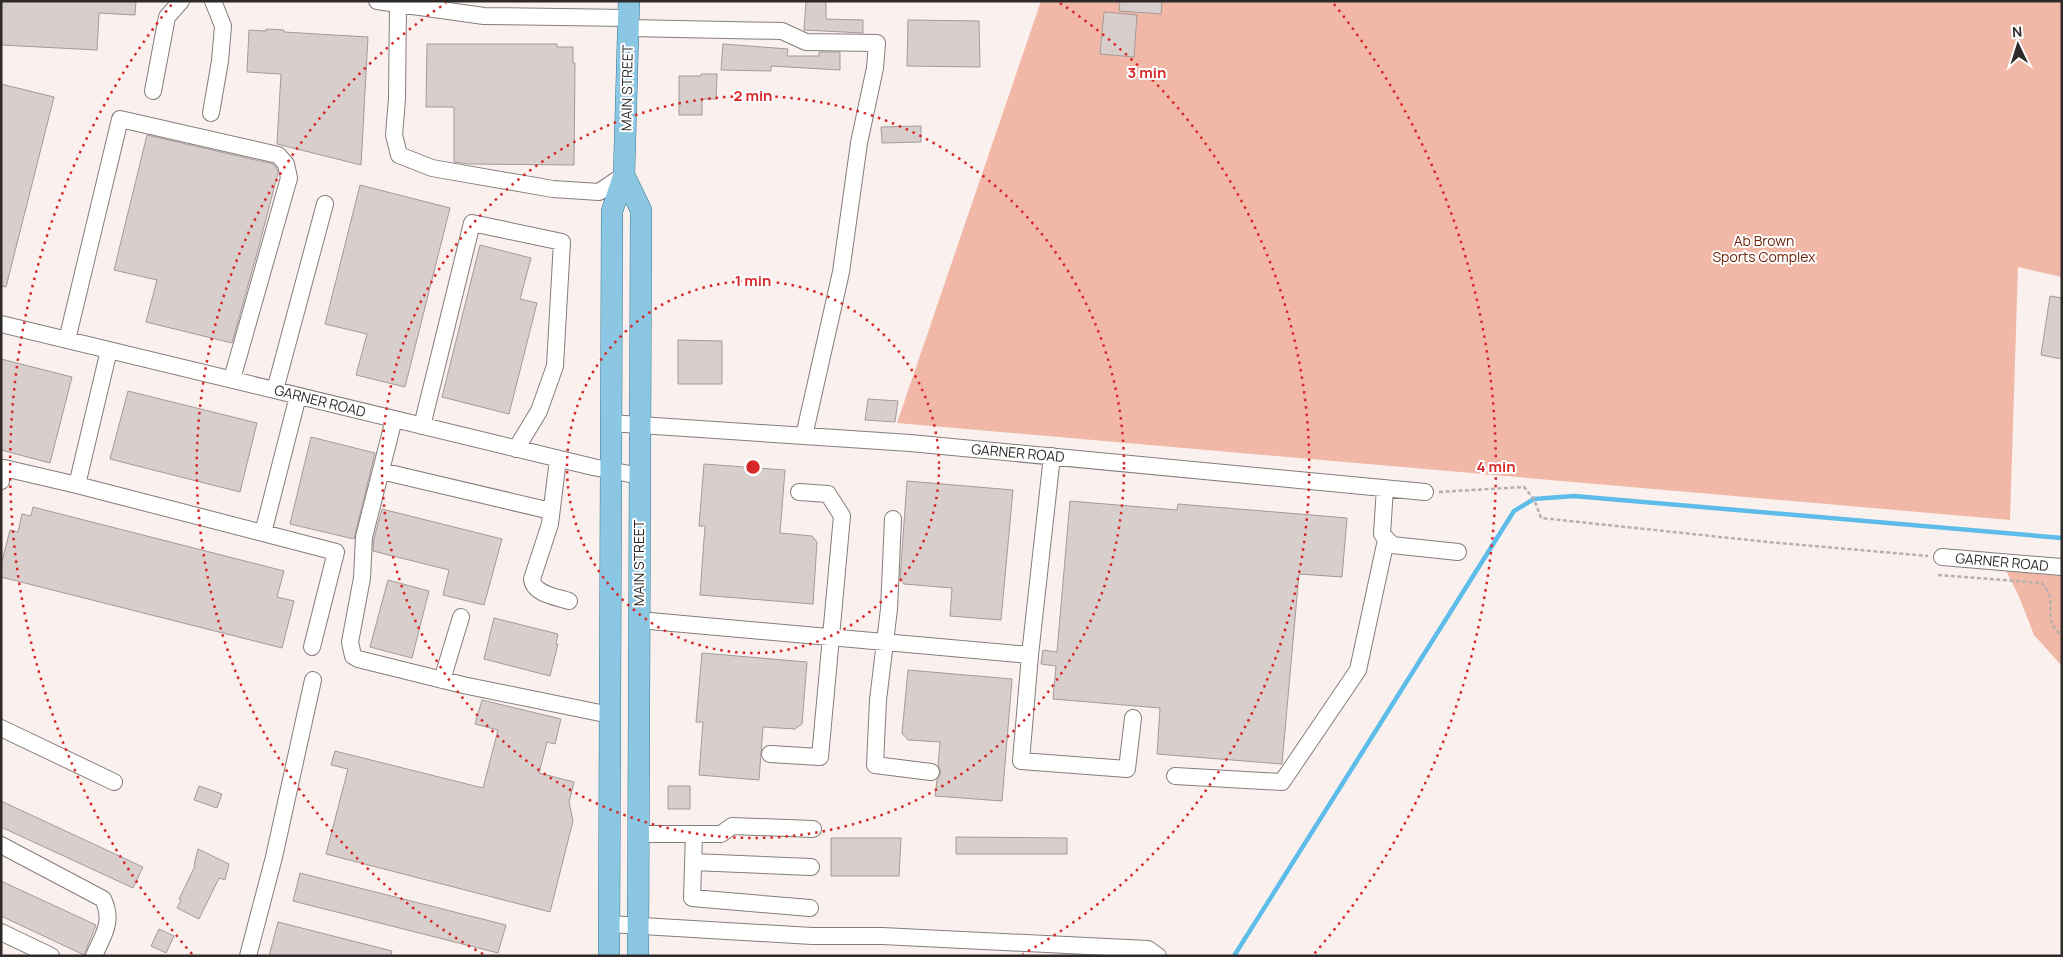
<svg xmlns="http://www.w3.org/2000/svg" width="2063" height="957" viewBox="0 0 2063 957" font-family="Manrope,sans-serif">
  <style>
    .green { fill: #f2b8a7 }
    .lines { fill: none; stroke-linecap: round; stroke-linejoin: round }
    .stream { stroke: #5dbce9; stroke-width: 4.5 }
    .building { fill: #d8cfcd; stroke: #a39b99 }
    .minor-casing { stroke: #857d7b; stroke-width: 18 }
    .major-casing { stroke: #387894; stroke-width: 22 }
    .path { stroke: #b8b0ae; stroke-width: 2.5; stroke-dasharray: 4 2.5; stroke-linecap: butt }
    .minor { stroke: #fff; stroke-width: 16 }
    .major { stroke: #8bc7e2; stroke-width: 21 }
    .ring { fill: none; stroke: #d62828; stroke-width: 2.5; stroke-dasharray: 2.5 5 }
    .labels { text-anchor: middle; stroke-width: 4; stroke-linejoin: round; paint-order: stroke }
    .street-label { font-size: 14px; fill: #2e2a29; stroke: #fff }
    .park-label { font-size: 14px; fill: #70250b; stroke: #fff }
    .centre { fill: #d62828; stroke: #fff; stroke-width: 2.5 }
    .ring-label { font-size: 15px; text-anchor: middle; font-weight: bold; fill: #d62828; stroke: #fff; stroke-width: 4; stroke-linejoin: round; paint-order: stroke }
  </style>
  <rect width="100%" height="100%" fill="#faf1ee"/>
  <path class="green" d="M1041 1H2062V277L2018 267 2010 520 897 423Z
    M2006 571 2062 576V666L2034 635 2018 594Z"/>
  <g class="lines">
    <path class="stream" d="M1234 956 1514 511 1534 499 1574 496 2062 538"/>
  </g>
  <path class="building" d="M1 1H136L135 15 99 13 97 50 1 45Z
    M806 1H826V19L863 20V33L804 30Z
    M1120 1H1162L1161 14 1119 11Z
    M1104 12 1137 15 1134 57 1100 54Z
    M908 20 979 21 980 67 907 66Z
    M266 29 284 30V32L368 37 361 165 277 144 281 74 247 72 249 30 266 31Z
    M427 44H557V47H573V63H575L574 165 469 164 454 162V107H426Z
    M723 44 788 49 787 56H819V52H840V70L771 66V71L721 70Z
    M701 74H717L716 99H702V115H679V76H701Z
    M1 84 54 97 6 287 1 286Z
    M921 126V142L882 143 881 127Z
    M147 135 273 164 277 169 278 173 259 246 232 343 146 322 157 280 114 270Z
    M360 185 450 208 405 387 356 375 367 334 325 324Z
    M480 245 531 258 520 299 537 303 509 414 442 397Z
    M2050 296 2062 298V359L2041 355Z
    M678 340 722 341V384H678Z
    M1 359 72 377 50 463 1 450Z
    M128 391 257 423 240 492 110 459Z
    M868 399 898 401 895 422 865 420Z
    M311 437 375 453 354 539 290 524Z
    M704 464 785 470 780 533 812 536 817 542 813 604 700 595 705 526H699Z
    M907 481 1013 490 1001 620 950 616 952 588 904 584 900 579Z
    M1070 501 1177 510 1178 504 1347 518 1342 577 1299 574 1282 764 1157 754 1160 708 1053 699 1056 666 1041 664 1043 650 1057 652Z
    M33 507 284 571 277 597 294 601 282 648 1 577V565L10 530 18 532 22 514 31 516Z
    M382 509 502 539 484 605 443 595 449 570 373 551 374 538Z
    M388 580 429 591 412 658 370 647Z
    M494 618 558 634 556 644H558L550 676 484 659Z
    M702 653 807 662 802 724 795 729 763 727 759 780 699 775 703 722H696Z
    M908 670 1012 679 1002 801 935 796 937 780 941 773 938 765 940 742 908 740 902 733Z
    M482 700 561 719 555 744 547 742 539 773 574 782 569 802 573 821 550 912 326 854 348 769 331 765 335 751 483 788 498 730 475 724Z
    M199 786 222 794 217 808 194 800Z
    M668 786H690V809H668Z
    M1 801 143 867 133 888 1 827Z
    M956 837 1067 838V854H956Z
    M831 838H901L899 876H831Z
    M198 849 229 864 225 880 219 878 199 919 177 908 181 900 179 899 195 866 194 865Z
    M300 873 506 925 498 953 293 901Z
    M1 881 96 925 84 955 1 916Z
    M278 922 392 951 391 956H269Z
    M159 929 174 936 166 953 151 946Z"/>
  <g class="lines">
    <g class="minor-casing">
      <path id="minor" d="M377 1 484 16 628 18
        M398 4 397 99 394 135 399 155 432 168 553 189 599 192 624 175
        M628 28 782 31 806 42 877 43 875 68 859 143 841 272 804 436
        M153 91 167 17 181 1
        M211 113 220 61 223 26 213 1
        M1 324 593 467 640 476
        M67 340 120 119 278 155 286 164 289 178 232 379
        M109 350 77 485 263 533 298 396
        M275 390 325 204
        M394 419 364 537 362 578 350 642 353 656 358 659 463 685 610 715
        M610 423 910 443 1425 492
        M422 426 472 223 562 242 555 366 539 411 516 449
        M558 459 550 524 532 579C533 594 557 597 569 601
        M381 471 551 511
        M1 481 4 468 77 485
        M1385 488 1382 534 1392 545 1458 552
        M893 519 889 609 878 700 875 765 931 772
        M263 533 336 552 312 647
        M1942 557 2062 567
        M639 620 1030 655 1052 456
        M1030 655 1021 761 1127 769 1133 718
        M442 680 461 617
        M1 728 114 782
        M770 754 820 757 842 516 828 494 799 492
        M1175 776 1282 782 1358 670 1386 540
        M638 834H721L732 826 813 829
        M694 834 692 898 810 908
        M1 845 103 899C114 922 103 935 94 956
        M693 862 811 867
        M609 924 812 936H882L1148 949 1158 956
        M1 932 51 956
        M248 956 274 857 313 680"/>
    </g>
    <g class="major-casing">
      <path id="major" d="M624 175 641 210 638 956
        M609 956 612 211 624 175 629 1"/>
    </g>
    <path class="path" d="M1439 492 1524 487 1534 499 1541 518 1768 542 1928 556
      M1938 575 2042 583C2045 588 2050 593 2050 597 2052 613 2046 624 2062 635"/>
    <use href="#minor" class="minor"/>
    <use href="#major" class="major"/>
  </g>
  <g class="ring">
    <circle cx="753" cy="467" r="186"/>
    <circle cx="753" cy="467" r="371"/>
    <path d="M483 954A557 557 0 0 1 446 3M1060 3A557 557 0 0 1 1023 954"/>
    <path d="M192 954A743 743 0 0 1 172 4M1334 4A743 743 0 0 1 1314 954"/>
  </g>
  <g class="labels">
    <g class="street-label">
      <text transform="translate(627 88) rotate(-89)" y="5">MAIN STREET</text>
      <text transform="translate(320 401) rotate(14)" y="5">GARNER ROAD</text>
      <text transform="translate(1018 453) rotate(5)" y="5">GARNER ROAD</text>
      <text transform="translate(2002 562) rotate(5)" y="5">GARNER ROAD</text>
      <text transform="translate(639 563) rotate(-90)" y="5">MAIN STREET</text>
    </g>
    <g class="park-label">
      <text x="1764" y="246">Ab Brown<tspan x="1764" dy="16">Sports Complex</tspan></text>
    </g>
  </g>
  <circle cx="753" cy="467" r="8" class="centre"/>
  <g class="ring-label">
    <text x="1147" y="78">3 min</text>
    <text x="753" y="101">2 min</text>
    <text x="753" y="286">1 min</text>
    <text x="1496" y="472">4 min</text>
  </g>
  <rect width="2063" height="957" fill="none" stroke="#2e2a29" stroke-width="5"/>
  <g transform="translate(2018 45) rotate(356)" stroke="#ffffff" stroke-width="4" paint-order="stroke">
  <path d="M0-4L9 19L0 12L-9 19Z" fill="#2e2a29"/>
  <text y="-8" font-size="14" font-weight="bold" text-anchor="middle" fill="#2e2a29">N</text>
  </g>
</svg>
